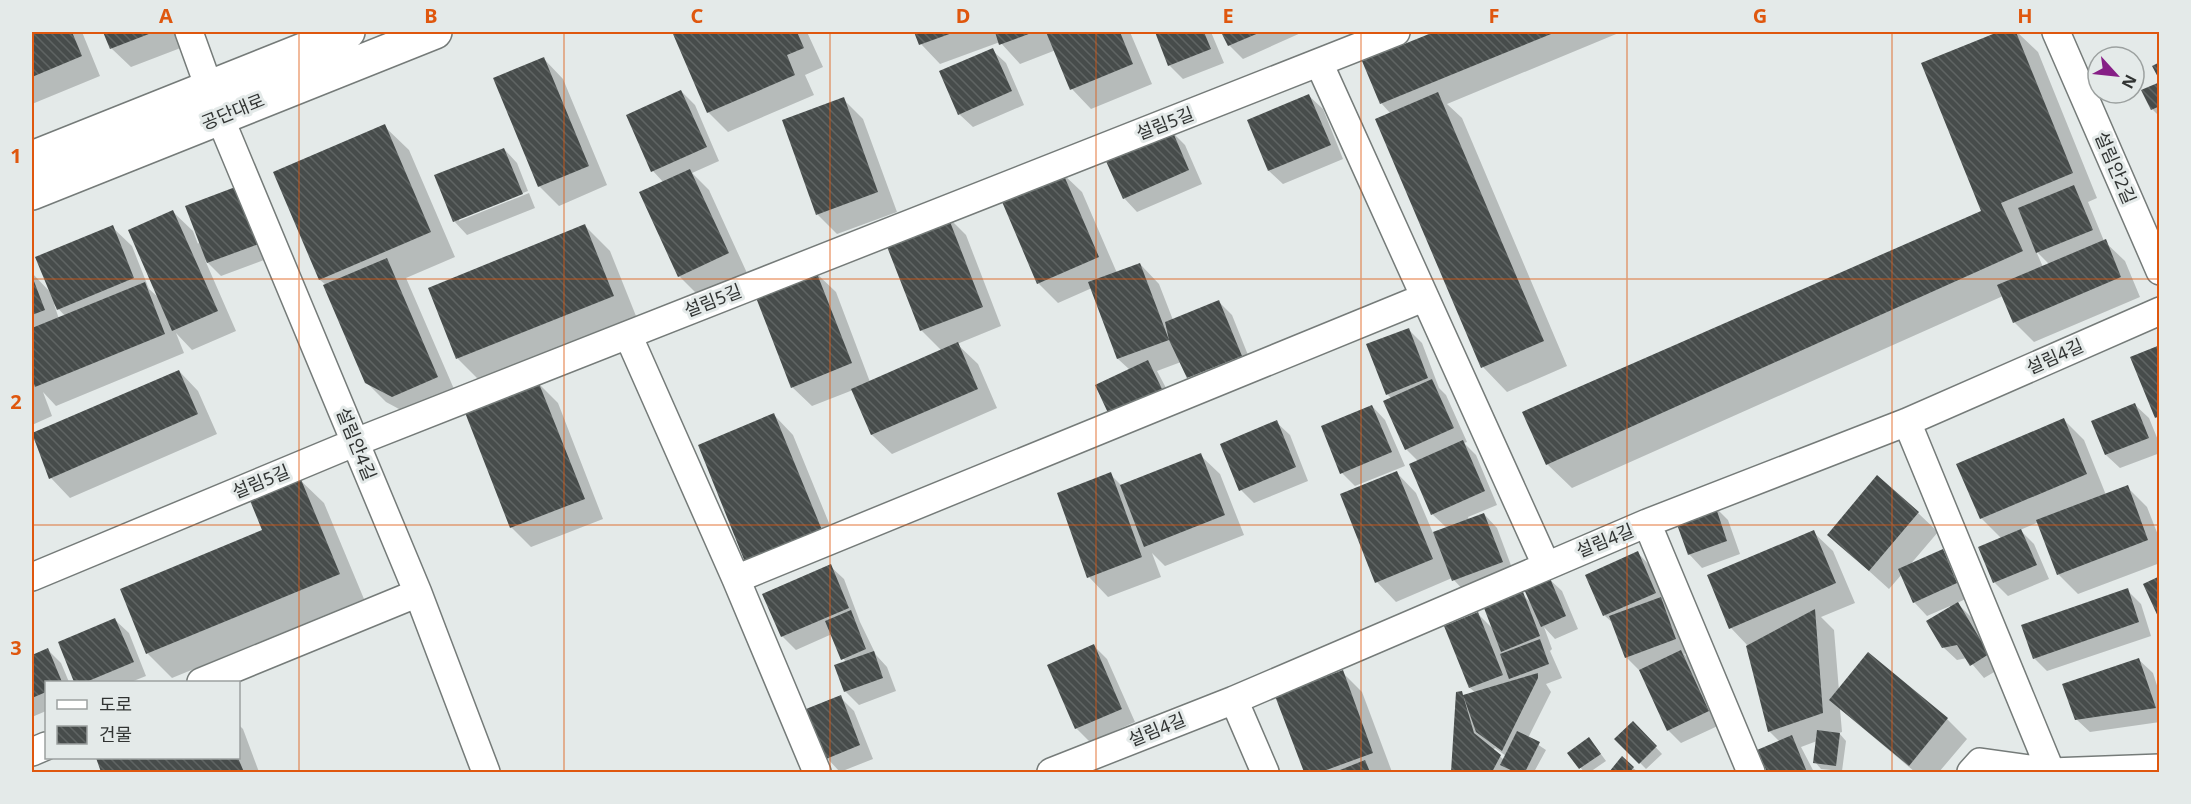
<svg xmlns="http://www.w3.org/2000/svg" width="2191" height="804" viewBox="0 0 2191 804" font-family="'Noto Sans','Noto Sans KR',sans-serif">
  <style>
    .shadow { fill: #0003; fill-rule: evenodd }
    .building { fill: url(#building-back-hatch) }
    .lines { fill: none; stroke-linecap: round; stroke-linejoin: round }
    .street-casing { stroke: #757b79; stroke-width: 30 }
    .secondary-casing { stroke: #757b79; stroke-width: 36 }
    .street { stroke: #fff; stroke-width: 27 }
    .secondary { stroke: #fff; stroke-width: 33 }
    .grid { fill: none; stroke: #df570e; stroke-width: 1.5; stroke-opacity: 0.55 }
    .labels { text-anchor: middle; stroke-width: 6; stroke-linejoin: round; paint-order: stroke }
    .street-label { font-size: 18px; fill: #313433; stroke: #e4eae9 }
    .neatline { fill: none; stroke: #df570e; stroke-width: 2 }
    .grid-label { font-size: 20px; text-anchor: middle; font-weight: bold; fill: #df570e }
  </style>
  <defs>
    <pattern id="building-back-hatch" width="6" height="6" patternUnits="userSpaceOnUse" patternTransform="scale(1.5)"><rect width="6" height="6" fill="#474c4b"/><path d="M-1 5l2 2M0 0l6 6M5-1l2 2" fill="none" stroke="#5f6463"/></pattern>
  </defs>
  <rect width="100%" height="100%" fill="#e4eae9"/>
  <path class="shadow" d="M32 32H82L100 76 32 104Z
    M105 32H186L191 44 131 67 111 48Z
    M683 32H807L823 67 805 75 814 95 728 132 708 112 675 35Z
    M916 32H1130L1152 84 1091 109 1072 89 1056 50 1020 64 1000 42 940 64 921 44Z
    M1156 32H1211L1224 63 1183 79 1170 66Z
    M1223 32H1303L1243 59 1229 45Z
    M1438 32H1621L1447 104 1462 118 1567 366 1507 392 1483 367 1391 114 1381 103 1364 62Z
    M2002 32H2017L2038 52 2097 198 2088 202 2104 241 2125 261 2140 297 2034 342 2014 322 2003 296 1572 488 1547 464 1983 212 1923 64ZM2036 251 2049 264 2043 267Z
    M992 50 1006 63 1024 105 973 127 959 114Z
    M544 59 563 79 607 185 559 206 539 186Z
    M2160 84V117L2152 109Z
    M681 91 695 105 719 161 692 173 709 190 747 273 699 296 679 276 664 183 653 171Z
    M1309 96 1323 109 1343 159 1283 184 1269 171 1249 121Z
    M843 99 863 119 897 212 837 234 817 214Z
    M384 126 409 150 455 257 406 278 457 396 412 416 386 402 366 382 326 285 320 280Z
    M1172 132 1185 145 1202 184 1137 212 1124 198Z
    M504 149 517 163 528 191 459 218V221L529 193 535 208 467 235 454 221Z
    M1062 173 1082 192 1117 273 1140 264 1159 284 1173 320 1219 302 1232 315 1254 370 1202 391 1189 377 1181 362 1157 371 1174 403 1124 427 1130 370 1118 359 1092 288 1058 303 1038 283Z
    M238 187 272 257 221 276 205 260 236 331 192 350 176 333 184 353 56 406 43 392 52 416 32 425V273L52 294 112 227 132 246 149 289 159 298 173 212 193 231 198 244ZM54 304 65 316 59 319Z
    M947 216 966 235 1001 326 957 344 978 364 997 408 892 454 872 435 853 390 812 406 792 387 816 273 836 292 870 382 942 351 921 330Z
    M585 226 610 251 638 321 482 383 458 359 430 289Z
    M1408 329 1422 343 1439 388 1446 395 1467 442 1464 443 1476 455 1497 505 1468 517 1469 520 1484 514 1497 528 1515 576 1467 594 1452 578 1396 602 1377 582 1397 473 1416 493 1433 533 1447 528 1432 514 1418 461 1406 449 1392 399 1387 394Z
    M179 371 198 391 217 434 70 498 51 478 32 435Z
    M538 383 558 403 603 519 531 547 511 527Z
    M2135 405 2149 418 2160 445V453L2120 468 2106 455Z
    M1372 406 1385 420 1405 466 1355 486 1342 473Z
    M774 415 793 435 840 550 746 561Z
    M2064 420 2084 440 2106 495 2127 487 2147 507 2160 540V563L2078 594 2058 574 2039 522 2020 530 2034 544 2049 579 2008 596 1995 583 1980 548 2002 539 1981 518Z
    M1276 422 1290 435 1308 481 1254 503 1241 490Z
    M1200 455 1220 474 1244 535 1165 566 1152 553 1161 577 1108 597 1089 577 1110 474 1122 486Z
    M299 479 324 503 364 599 172 678 148 654 122 590 264 531Z
    M1715 507 1728 520 1740 554 1702 568 1689 554Z
    M1918 513 1938 532 1909 566 1943 551 1956 565 1970 597 1957 603 1971 617 2001 668 1984 678 1967 658 1957 660 1943 647 1950 606 1927 616 1914 602 1902 574 1889 589 1829 535Z
    M1813 532 1833 551 1855 603 1821 617 1834 630 1839 691 1868 654 1947 719 1967 739 1939 772H1915L1840 709 1842 732 1839 733 1846 741 1842 771 1821 769 1815 762 1817 741 1801 747 1814 772H1769L1759 751 1780 742 1769 731 1748 646 1731 628Z
    M1638 553 1651 567 1689 652 1684 654 1695 665 1722 724 1681 743 1668 730 1640 671 1626 657 1615 625 1605 616 1587 575Z
    M830 566 844 579 860 622 876 655 887 667 896 691 859 705 845 691 846 663 832 634 796 650 782 636Z
    M1548 578 1562 591 1578 629 1555 639 1544 627 1552 649 1550 651 1562 678 1546 684 1551 692 1528 738 1546 750 1534 772H1453L1457 693 1465 696 1476 693 1470 688 1446 627 1478 614 1494 630 1522 594 1532 604ZM1495 748 1506 756 1504 760 1493 750Z
    M2127 590 2141 604 2151 636 2047 671 2034 658Z
    M115 620 129 633 146 676 131 682H76L60 642Z
    M1094 646 1107 659 1135 722 1090 742 1076 728 1049 666Z
    M48 650 61 663 69 682H46V711L32 717V656Z
    M2139 660 2153 673 2160 695V722L2090 732 2076 719Z
    M1342 672 1362 692 1392 772H1306L1277 696Z
    M840 697 854 711 873 759 840 772 827 758Z
    M1633 723 1662 754 1646 769 1617 739Z
    M238 724 243 729 259 772H103L98 758H238Z
    M1595 746 1606 761 1590 772H1584L1569 753Z
    M1622 759 1633 768 1638 772H1611Z"/>
  <path class="building" d="M32 32H72L82 56 32 77Z
    M103 32H154L110 49Z
    M679 32H797L804 48 787 55 795 75 707 113 673 34Z
    M914 32H955L919 45Z
    M995 32H1034L999 45Z
    M1046 32H1120L1133 64 1070 90Z
    M1155 32H1204L1211 49 1168 66Z
    M1221 32H1261L1228 46Z
    M1434 32H1556L1380 104 1362 61Z
    M1998 32H2016L2073 173 2001 203 2023 251 1546 465 1522 412 1981 211 1921 63Z
    M993 48 1012 91 958 115 939 71Z
    M544 57 589 166 538 187 493 78Z
    M2160 62V81L2152 66Z
    M2160 82V106L2151 110 2141 90Z
    M681 90 707 147 651 172 626 115Z
    M1438 92 1544 341 1481 368 1375 119Z
    M1309 94 1331 145 1268 171 1247 120Z
    M844 97 878 192 816 215 782 120Z
    M385 124 431 232 319 280 273 172Z
    M1172 130 1189 170 1123 199 1105 159Z
    M504 148 523 194 453 222 434 175Z
    M690 169 729 253 678 277 639 192Z
    M1062 171 1099 257 1037 284 1000 197Z
    M2074 185 2093 230 2036 253 2018 208Z
    M238 186 259 244 207 263 185 206Z
    M173 210 218 311 172 331 128 230Z
    M947 214 983 307 920 331 884 239Z
    M585 224 614 296 456 359 428 288Z
    M113 225 134 278 57 310 35 257Z
    M2106 239 2121 277 2013 323 1997 285Z
    M387 258 438 377 392 397 365 383 323 285Z
    M1140 263 1169 340 1165 322 1219 300 1242 356 1187 378 1169 340 1117 359 1088 282Z
    M816 271 852 363 791 388 755 295Z
    M32 276 45 310 32 315Z
    M145 282 165 334 35 387 32 378V328Z
    M1409 328 1428 378 1386 395 1366 344Z
    M958 342 978 389 871 435 851 389Z
    M2160 345V416L2155 418 2130 357Z
    M1148 360 1162 389 1109 415 1095 385Z
    M179 370 198 414 49 479 32 433Z
    M1432 379 1454 428 1405 450 1383 401Z
    M538 381 585 499 510 528 464 410Z
    M2135 403 2149 438 2105 455 2091 421Z
    M1372 405 1392 452 1340 474 1321 426Z
    M774 413 822 530 745 562 698 445Z
    M2064 418 2087 474 1980 519 1956 464Z
    M1277 420 1296 467 1239 491 1220 444Z
    M1463 440 1485 491 1431 515 1409 464Z
    M1201 453 1225 515 1144 547 1120 485Z
    M1397 471 1433 559 1375 583 1340 494Z
    M1111 472 1142 557 1087 578 1057 493Z
    M1877 475 1919 512 1869 571 1827 535Z
    M300 477 340 574 146 654 120 589 262 530 249 498Z
    M2128 485 2148 540 2057 575 2036 520Z
    M1715 505 1727 541 1688 555 1675 519Z
    M1484 513 1503 562 1452 581 1433 532Z
    M2021 529 2037 565 1993 583 1978 547Z
    M1814 530 1836 583 1729 629 1707 575Z
    M1943 549 1957 583 1913 603 1898 569Z
    M1638 551 1656 593 1603 616 1585 575Z
    M831 564 849 608 781 637 762 594Z
    M1549 576 1566 616 1541 627 1523 587Z
    M2160 576V621L2143 584Z
    M2128 588 2139 622 2033 659 2021 625Z
    M1523 592 1540 636 1501 652 1484 608Z
    M1661 597 1676 639 1625 658 1609 616Z
    M1958 602 1989 654 1970 666 1957 645 1942 648 1926 621Z
    M1815 609 1823 713 1768 732 1746 646Z
    M851 610 866 649 841 660 825 621Z
    M1478 612 1503 675 1469 688 1444 626Z
    M115 618 134 662 86 682H74L58 642Z
    M1540 639 1549 664 1509 679 1500 654Z
    M1094 644 1122 709 1075 729 1047 665Z
    M48 648 62 682H46V692L32 698V655Z
    M1681 650 1709 711 1667 731 1639 670Z
    M874 651 883 678 844 692 834 665Z
    M1868 652 1948 718 1909 766 1829 700Z
    M2139 658 2156 708 2075 720 2062 684Z
    M1343 670 1373 753 1321 772H1304L1275 696Z
    M1538 673V678L1502 751 1476 732 1463 695 1474 733 1501 755 1492 772H1451L1456 692 1462 691 1463 695Z
    M841 695 860 745 826 759 806 709Z
    M1633 721 1657 746 1639 764 1614 739Z
    M1817 730 1840 733 1836 766 1813 763Z
    M1517 731 1540 742 1525 772H1515L1500 765Z
    M1792 735 1807 772H1767L1757 750Z
    M1589 737 1601 754 1579 769 1567 753Z
    M1622 756 1634 767 1630 772H1609Z
    M96 758H238L244 772H101Z
    M1365 760 1370 772H1335Z"/>
  <g class="lines">
    <g class="street-casing">
      <path id="street" d="M189 32 220 118 418 593 486 772
        M2056 32 2160 271
        M1319 63 1546 565
        M628 335 736 579 817 772
        M1907 422 2051 772
        M1647 523 1751 772
        M32 577 356 442 1396 32
        M736 579 1423 298
        M201 682 418 593
        M1234 700 1265 772
        M32 752 46 746
        M1051 772 1234 700 1647 523 1907 422 2160 311
        M1971 772 1980 762 2051 772 2160 768"/>
    </g>
    <g class="secondary-casing">
      <path id="secondary" d="M32 158 348 32
        M32 193 435 32"/>
    </g>
    <use href="#street" class="street"/>
    <use href="#secondary" class="secondary"/>
  </g>
  <path class="grid" d="M299 32V772M564 32V772M830 32V772M1096 32V772M1361 32V772M1627 32V772M1892 32V772M32 279H2160M32 525H2160"/>
  <g class="labels">
    <g class="street-label">
      <text transform="translate(233 112) rotate(-22)" y="6">공단대로</text>
      <text transform="translate(1165 124) rotate(-21)" y="6">설림5길</text>
      <text transform="translate(2115 168) rotate(67)" y="6">설림안2길</text>
      <text transform="translate(713 301) rotate(-21)" y="6">설림5길</text>
      <text transform="translate(2055 357) rotate(-24)" y="6">설림4길</text>
      <text transform="translate(356 444) rotate(68)" y="6">설림안4길</text>
      <text transform="translate(261 482) rotate(-22)" y="6">설림5길</text>
      <text transform="translate(1605 541) rotate(-22)" y="6">설림4길</text>
      <text transform="translate(1157 730) rotate(-22)" y="6">설림4길</text>
    </g>
  </g>
  <rect width="2191" height="804" fill="none" stroke="#e4eae9" stroke-width="66"/>
  <rect x="45" y="681" width="195" height="78" fill="#e4eae9" stroke="#9ca1a0" stroke-width="1.5"/>
  <rect x="57" y="700" width="30" height="9" fill="#ffffff" stroke="#9ca1a0" stroke-width="1.5"/>
  <text x="99" y="711" font-size="18" fill="#313433">도로</text>
  <rect x="57" y="726" width="30" height="18" fill="url(#building-back-hatch)" stroke="#9ca1a0" stroke-width="1.5"/>
  <text x="99" y="741" font-size="18" fill="#313433">건물</text>
  <g transform="translate(2116 75) rotate(117)"><circle r="28" fill="#e4eae9" stroke="#9ca1a0" stroke-width="1.5"/>
  <path d="M0-4.5L10 22L0 15L-10 22Z" fill="#861f86"/>
  <text y="-9" font-size="16" font-weight="bold" text-anchor="middle" fill="#313433">N</text>
  </g>
  <rect x="33" y="33" width="2125" height="738" class="neatline"/>
  <g class="grid-label">
    <text x="166" y="23">A</text>
    <text x="431" y="23">B</text>
    <text x="697" y="23">C</text>
    <text x="963" y="23">D</text>
    <text x="1228" y="23">E</text>
    <text x="1494" y="23">F</text>
    <text x="1760" y="23">G</text>
    <text x="2025" y="23">H</text>
    <text x="16" y="163">1</text>
    <text x="16" y="409">2</text>
    <text x="16" y="655">3</text>
  </g>
</svg>
